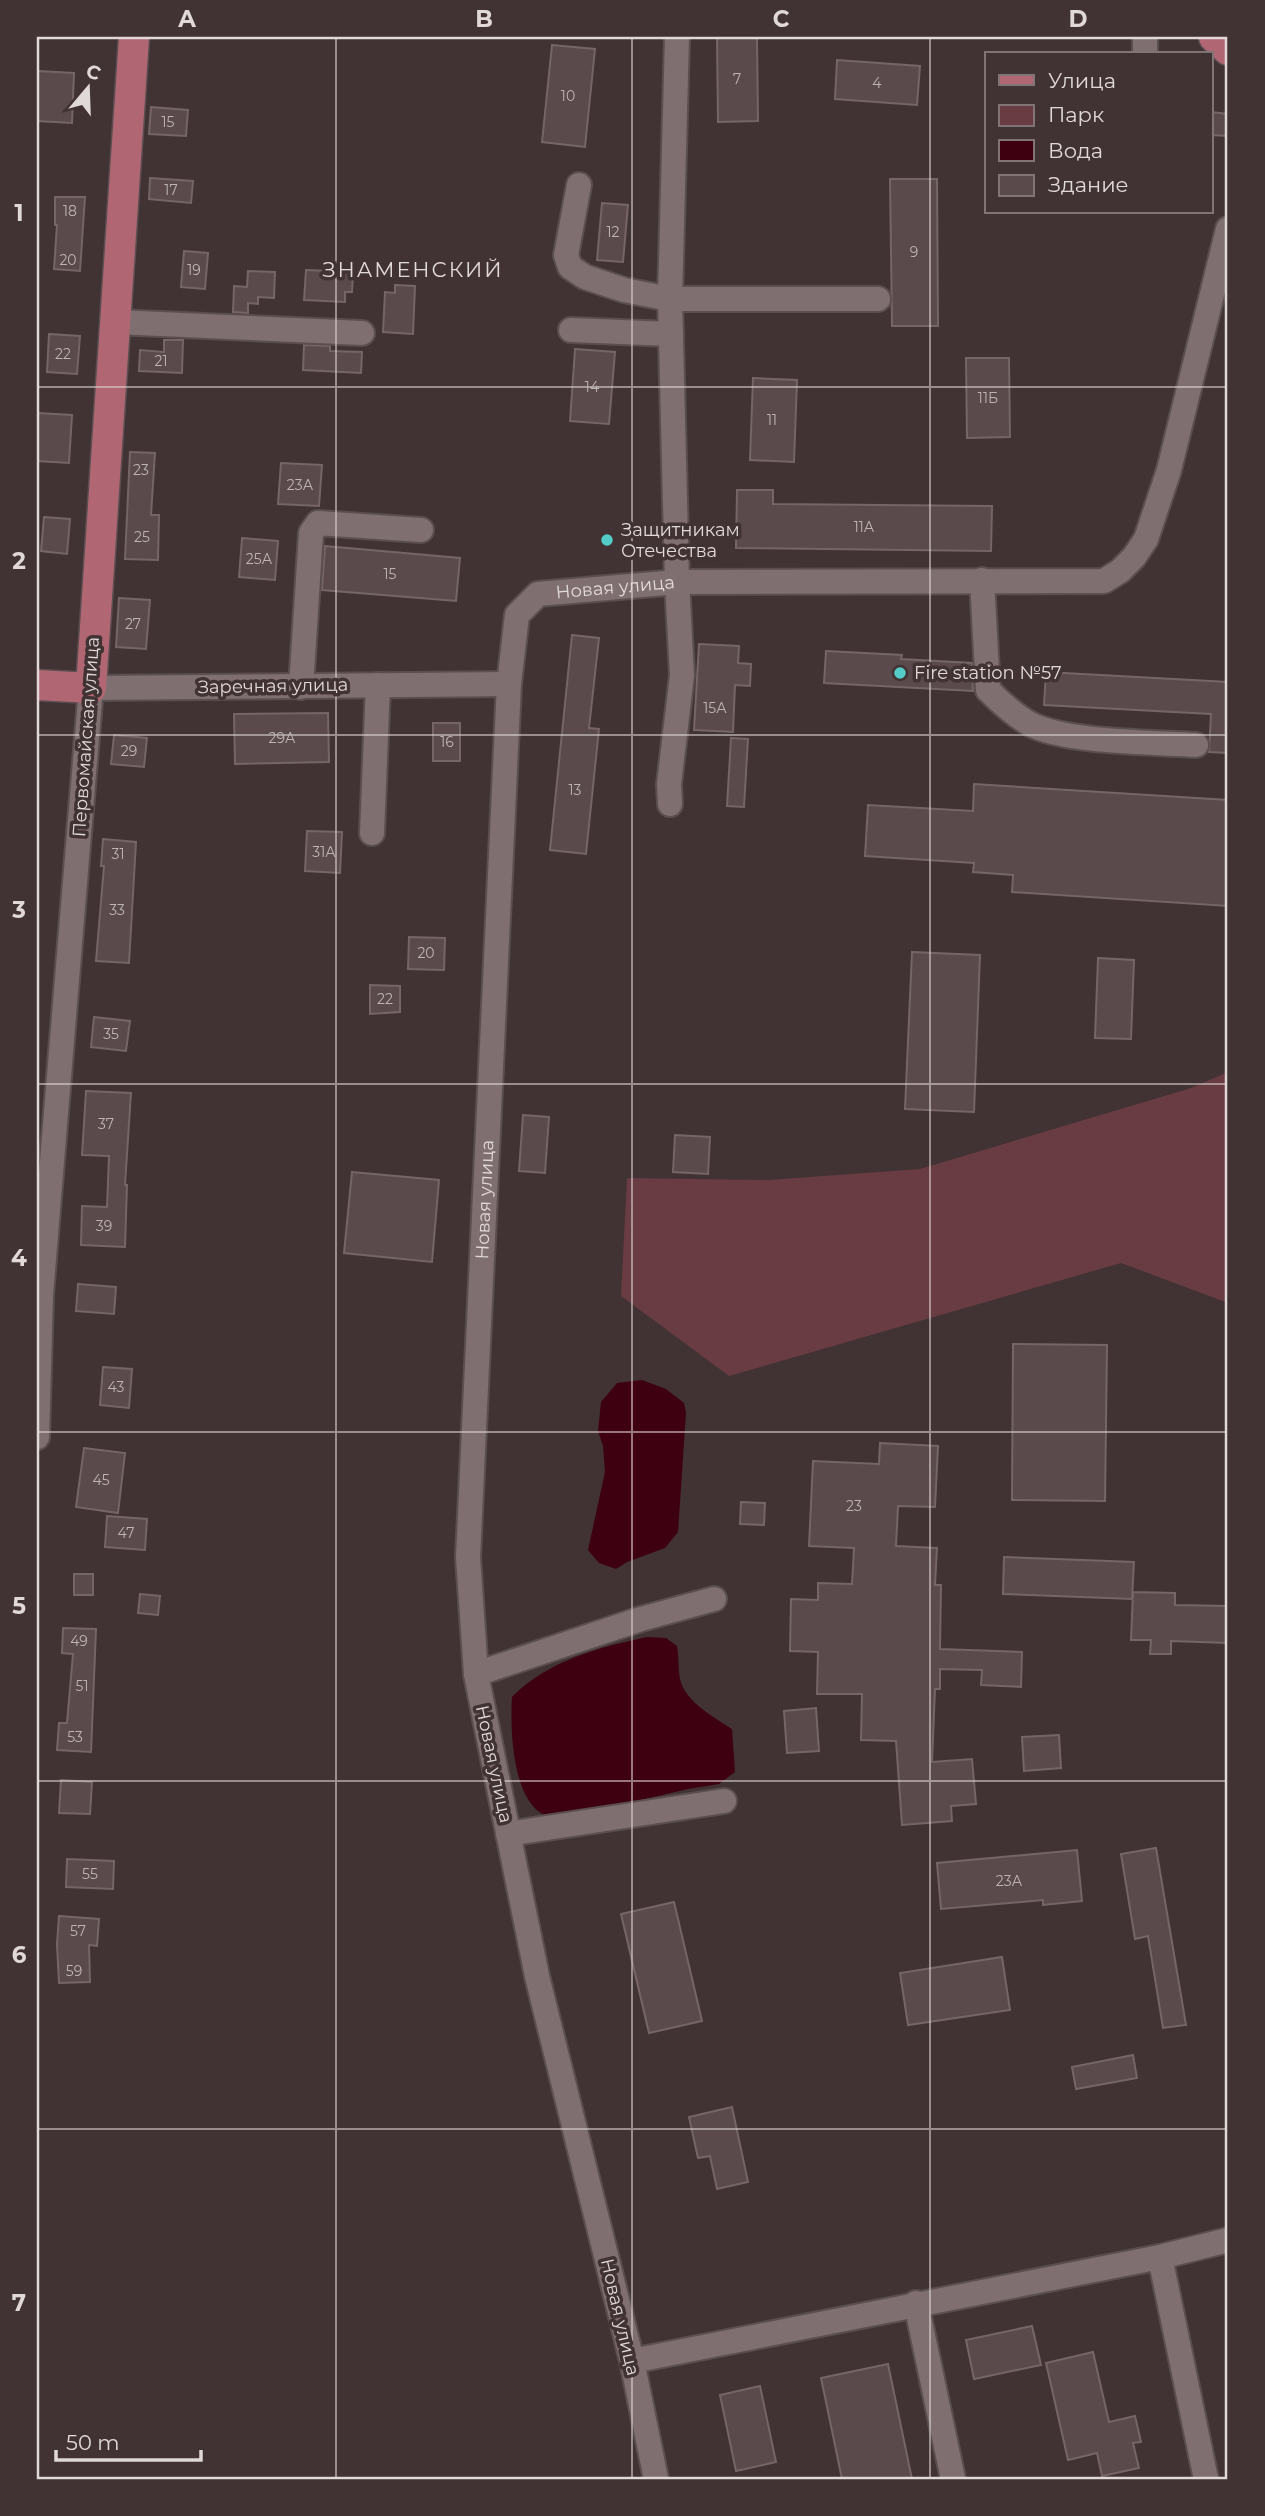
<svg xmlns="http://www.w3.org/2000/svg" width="1265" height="2516" viewBox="0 0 1265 2516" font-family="Montserrat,sans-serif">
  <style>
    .green { fill: #683c42 }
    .water { fill: #3e0010 }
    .building { fill: #5a4a4c; stroke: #766567; stroke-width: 2 }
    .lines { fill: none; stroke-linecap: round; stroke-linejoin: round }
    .minor-casing { stroke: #5b4e50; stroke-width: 28 }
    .major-casing { stroke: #5b4e50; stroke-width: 33 }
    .minor { stroke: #806f70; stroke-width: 24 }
    .major { stroke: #b16773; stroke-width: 30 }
    .grid { fill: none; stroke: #e1d8d8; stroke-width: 2; stroke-opacity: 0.55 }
    .poi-dot { fill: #54cdc8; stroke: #413233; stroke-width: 2.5 }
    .labels { text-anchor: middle; stroke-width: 7; stroke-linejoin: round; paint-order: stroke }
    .number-label { font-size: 14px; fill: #bfb4b5 }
    .poi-label { font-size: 18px; fill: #e1d8d8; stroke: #413233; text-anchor: start }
    .street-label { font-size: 18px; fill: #e1d8d8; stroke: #413233 }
    .quarter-label { font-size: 21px; letter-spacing: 2px; fill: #e1d8d8; stroke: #413233 }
    .neatline { fill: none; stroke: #e1d8d8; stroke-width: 2.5 }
    .grid-label { font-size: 23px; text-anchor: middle; font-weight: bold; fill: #e1d8d8 }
  </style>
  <rect width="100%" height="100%" fill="#413233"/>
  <path class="green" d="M1228 1072V1303L1121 1263 729 1376 621 1296 627 1178 769 1180 920 1169 1191 1088Z"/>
  <path class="water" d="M642 1380 666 1389 684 1403 686 1413 678 1532 665 1548 627 1562 616 1569 599 1563 588 1550 605 1472 603 1446 598 1431 601 1402 617 1383Z
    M647 1637 666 1638 677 1646C679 1657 678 1669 680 1679 685 1702 714 1717 732 1729L735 1772 719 1784 688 1789 559 1819C554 1818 548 1817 544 1815 512 1799 510 1728 512 1697 547 1661 600 1647 647 1637Z"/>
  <path class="building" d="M717 37H757L758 121 718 122Z
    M552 45 595 49 585 147 542 142Z
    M837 60 920 66 917 105 835 99Z
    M38 71 74 73 72 123 37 121Z
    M151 107 188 110 186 136 149 134Z
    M1211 112 1228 114V136L1211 135Z
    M150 178 193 181 191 203 149 199Z
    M890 179H937L938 326H892Z
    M55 197H85L80 271 54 269 57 225H55Z
    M602 203 628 205 623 262 597 260Z
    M184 251 208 253 205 289 181 287Z
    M306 270 353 272 352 292H345V302L304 300Z
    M248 271 275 272 274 298 258 297V304L248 303V313L233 312 234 286 247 287Z
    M395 285 415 286 413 334 383 332 385 292 395 293Z
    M49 334 80 336 77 374 47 372Z
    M164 340H183L182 373 139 371 140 350 164 352Z
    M304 345 330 346V351L362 352 361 373 303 370Z
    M575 349 615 352 609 424 570 421Z
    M966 358H1009L1010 437 967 438Z
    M753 378 797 380 794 462 750 460Z
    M37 413 72 415 69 463 37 461Z
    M130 452 155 453 151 515H159L158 560 125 559Z
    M281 463 322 465 319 506 278 504Z
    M737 490H773V504L992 506 991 551 736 548Z
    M44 517 70 519 67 554 41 551Z
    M242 538 278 541 275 580 239 577Z
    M325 546 460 558 456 601 322 590Z
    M119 598 150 600 146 649 116 647Z
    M572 635 599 638 589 728 599 729 586 854 550 850Z
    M699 644 739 646 738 663 751 664 750 686 735 685 733 732 694 730Z
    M826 651 902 655 901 659 972 663 973 691 824 683Z
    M1046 672 1228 682V753L1209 752 1211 714 1044 705Z
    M328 713 329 762 235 764 234 714Z
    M433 723H460V761H433Z
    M114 735 147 738 144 767 111 764Z
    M731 738 748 739 744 807 727 806Z
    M974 784 1228 800V906L1012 892 1013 875 973 872 974 863 865 856 868 805 973 811Z
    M307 831 342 832 340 873 305 871Z
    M103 839 136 842 129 963 96 961 104 866H101Z
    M409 937 445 938 444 970 408 969Z
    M912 952 980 955 974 1112 905 1109Z
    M1098 958 1134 960 1131 1039 1095 1038Z
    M370 985 400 986V1012L370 1014Z
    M94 1017 130 1021 126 1051 91 1047Z
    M86 1091 131 1093 125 1185H127L125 1247 81 1245 82 1206 107 1207 109 1156 82 1155Z
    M523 1115 549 1117 545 1173 519 1171Z
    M675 1135 710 1137 708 1174 673 1172Z
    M352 1172 439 1180 432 1262 344 1253Z
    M78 1284 116 1287 114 1314 76 1311Z
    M1013 1344 1107 1345 1105 1501 1012 1500Z
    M103 1367 132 1369 129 1408 100 1405Z
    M880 1443 938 1446 935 1507 898 1506 896 1546 937 1548 935 1585H941L940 1649 1022 1652 1021 1687 981 1685 982 1670 940 1669V1689H935L932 1762 972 1759 976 1804 951 1806 952 1821 902 1825 896 1741 861 1740 862 1694H817L818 1652 790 1651 791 1599 818 1600V1583L852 1584 854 1548 809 1546 813 1461 879 1464Z
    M84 1448 125 1453 118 1513 76 1507Z
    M741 1502 765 1503 764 1525 740 1524Z
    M107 1516 147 1519 145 1550 105 1547Z
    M1004 1557 1134 1562 1132 1599 1003 1594Z
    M74 1574H93V1595H74Z
    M1133 1592 1175 1593V1605L1228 1606V1643L1171 1641V1654H1150L1151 1640H1131Z
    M140 1594 160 1596 158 1615 138 1613Z
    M63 1628 96 1629 91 1752 57 1750 59 1723H67L73 1654 62 1653Z
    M816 1708 819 1751 787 1753 784 1711Z
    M1059 1735 1061 1768 1024 1771 1022 1737Z
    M61 1780 92 1782 90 1814 59 1813Z
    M1156 1848 1186 2025 1163 2028 1148 1936 1135 1939 1121 1854Z
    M1077 1850 1082 1901 1043 1905V1900L941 1909 937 1863Z
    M67 1859 114 1861 113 1889 66 1887Z
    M674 1902 702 2021 649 2033 621 1914Z
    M59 1916 99 1919 97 1946 89 1945 90 1982 59 1983 57 1944Z
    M1002 1957 1010 2010 908 2025 900 1973Z
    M1133 2055 1137 2078 1076 2089 1072 2067Z
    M732 2107 748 2182 717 2189 710 2156 698 2158 689 2117Z
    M1032 2326 1041 2365 974 2379 966 2340Z
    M1093 2352 1109 2422 1135 2416 1141 2442 1133 2443 1139 2468 1102 2476 1097 2453 1068 2460 1046 2363Z
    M888 2364 912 2479H842L821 2378Z
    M760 2386 776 2462 736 2471 720 2395Z"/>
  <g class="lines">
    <g class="minor-casing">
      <g id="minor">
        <path d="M1145 37V54"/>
        <path d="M579 185 566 255 570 267 585 277 624 290 670 299H878"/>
        <path d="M116 322 362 333"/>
        <path d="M571 330 671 334"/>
        <path d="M982 580 988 690C1000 702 1014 715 1030 724 1067 743 1152 742 1196 745"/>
        <path d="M301 687 311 533 318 523 421 530"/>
        <path d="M670 804 669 784 682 675 677 582 670 299 677 37"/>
        <path d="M372 833 378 685"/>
        <path d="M37 1437 41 1295 91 688 509 684"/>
        <path d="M476 1674 641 1619 714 1599"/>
        <path d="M508 1834 724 1801"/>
        <path d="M1160 2257 1206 2479"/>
        <path d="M916 2303 953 2479"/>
        <path d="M632 2361 1160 2257 1228 2240"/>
        <path id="s1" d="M656 2479 632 2361 537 1976 476 1674 468 1557 509 684 517 615 538 594 677 582 1104 581 1120 571 1134 557 1146 539 1169 470 1228 229"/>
      </g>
    </g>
    <g class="major-casing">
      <path id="major" d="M1214 37 1228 50
        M37 685 91 688 134 37"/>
    </g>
    <use href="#minor" class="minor"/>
    <use href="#major" class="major"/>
  </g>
  <path class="grid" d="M336 37V2479M632 37V2479M930 37V2479M37 387H1228M37 735H1228M37 1084H1228M37 1432H1228M37 1781H1228M37 2129H1228"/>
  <g class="poi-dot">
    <circle cx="607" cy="540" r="7"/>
    <circle cx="900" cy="673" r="7"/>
  </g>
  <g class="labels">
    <g class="number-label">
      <text x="737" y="84">7</text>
      <text x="877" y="88">4</text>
      <text x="568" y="101">10</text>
      <text x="168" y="127">15</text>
      <text x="171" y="195">17</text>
      <text x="70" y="216">18</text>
      <text x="613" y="237">12</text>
      <text x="914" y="257">9</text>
      <text x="68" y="265">20</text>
      <text x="194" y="275">19</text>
      <text x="63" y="359">22</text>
      <text x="161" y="366">21</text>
      <text x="592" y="392">14</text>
      <text x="988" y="403">11Б</text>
      <text x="772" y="425">11</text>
      <text x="141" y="475">23</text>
      <text x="300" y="490">23А</text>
      <text x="864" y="532">11А</text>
      <text x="142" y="542">25</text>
      <text x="259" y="564">25А</text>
      <text x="390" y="579">15</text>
      <text x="133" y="629">27</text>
      <text x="715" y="713">15А</text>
      <text x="282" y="743">29А</text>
      <text x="447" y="747">16</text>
      <text x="129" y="756">29</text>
      <text x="575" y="795">13</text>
      <text x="324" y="857">31А</text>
      <text x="118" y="859">31</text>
      <text x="117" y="915">33</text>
      <text x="426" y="958">20</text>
      <text x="385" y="1004">22</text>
      <text x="111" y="1039">35</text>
      <text x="106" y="1129">37</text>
      <text x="104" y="1231">39</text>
      <text x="116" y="1392">43</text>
      <text x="101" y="1485">45</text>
      <text x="854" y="1511">23</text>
      <text x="126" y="1538">47</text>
      <text x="79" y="1646">49</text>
      <text x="82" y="1691">51</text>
      <text x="75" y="1742">53</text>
      <text x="90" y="1879">55</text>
      <text x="1009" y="1886">23А</text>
      <text x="78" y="1936">57</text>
      <text x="74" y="1976">59</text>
    </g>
    <g class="poi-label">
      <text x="621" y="536">Защитникам<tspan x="621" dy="21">Отечества</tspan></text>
      <text x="914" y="679">Fire station №57</text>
    </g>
    <g class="street-label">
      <text dy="6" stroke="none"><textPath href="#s1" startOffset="1993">Новая улица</textPath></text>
      <text transform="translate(273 686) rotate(-1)" y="6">Заречная улица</text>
      <text transform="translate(86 737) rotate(-86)" y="6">Первомайская улица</text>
      <text dy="6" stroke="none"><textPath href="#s1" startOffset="1300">Новая улица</textPath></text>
      <text transform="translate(494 1764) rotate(78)" y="6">Новая улица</text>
      <text transform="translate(620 2317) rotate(77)" y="6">Новая улица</text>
    </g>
    <g class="quarter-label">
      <text x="413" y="277">ЗНАМЕНСКИЙ</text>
    </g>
  </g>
  <rect width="1265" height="2516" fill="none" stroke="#413233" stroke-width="77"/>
  <rect x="985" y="52" width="228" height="161" fill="#413233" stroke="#817475" stroke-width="2"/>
  <rect x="999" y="75" width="35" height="10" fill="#b16773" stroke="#817475" stroke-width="2"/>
  <text x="1048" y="88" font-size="21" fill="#e1d8d8">Улица</text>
  <rect x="999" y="105" width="35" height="21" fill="#683c42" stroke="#817475" stroke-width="2"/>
  <text x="1048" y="122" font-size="21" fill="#e1d8d8">Парк</text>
  <rect x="999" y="140" width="35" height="21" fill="#3e0010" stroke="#817475" stroke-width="2"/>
  <text x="1048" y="158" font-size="21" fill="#e1d8d8">Вода</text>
  <rect x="999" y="175" width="35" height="21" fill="#5a4a4c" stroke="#817475" stroke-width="2"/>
  <text x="1048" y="192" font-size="21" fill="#e1d8d8">Здание</text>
  <g transform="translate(88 88) rotate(19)" stroke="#413233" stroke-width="5" paint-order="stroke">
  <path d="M0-5L12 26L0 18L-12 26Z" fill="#e1d8d8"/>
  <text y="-10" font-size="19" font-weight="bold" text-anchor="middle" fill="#e1d8d8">С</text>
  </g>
  <path d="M56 2450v10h145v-10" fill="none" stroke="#e1d8d8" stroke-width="3.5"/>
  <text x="66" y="2450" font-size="21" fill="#e1d8d8" stroke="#413233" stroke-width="5" paint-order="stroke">50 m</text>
  <rect x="38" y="38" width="1188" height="2440" class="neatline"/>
  <g class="grid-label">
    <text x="187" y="27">A</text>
    <text x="484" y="27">B</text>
    <text x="781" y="27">C</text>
    <text x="1078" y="27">D</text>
    <text x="19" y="221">1</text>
    <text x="19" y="569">2</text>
    <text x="19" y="918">3</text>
    <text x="19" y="1266">4</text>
    <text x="19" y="1614">5</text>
    <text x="19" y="1963">6</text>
    <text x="19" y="2311">7</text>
  </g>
</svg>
